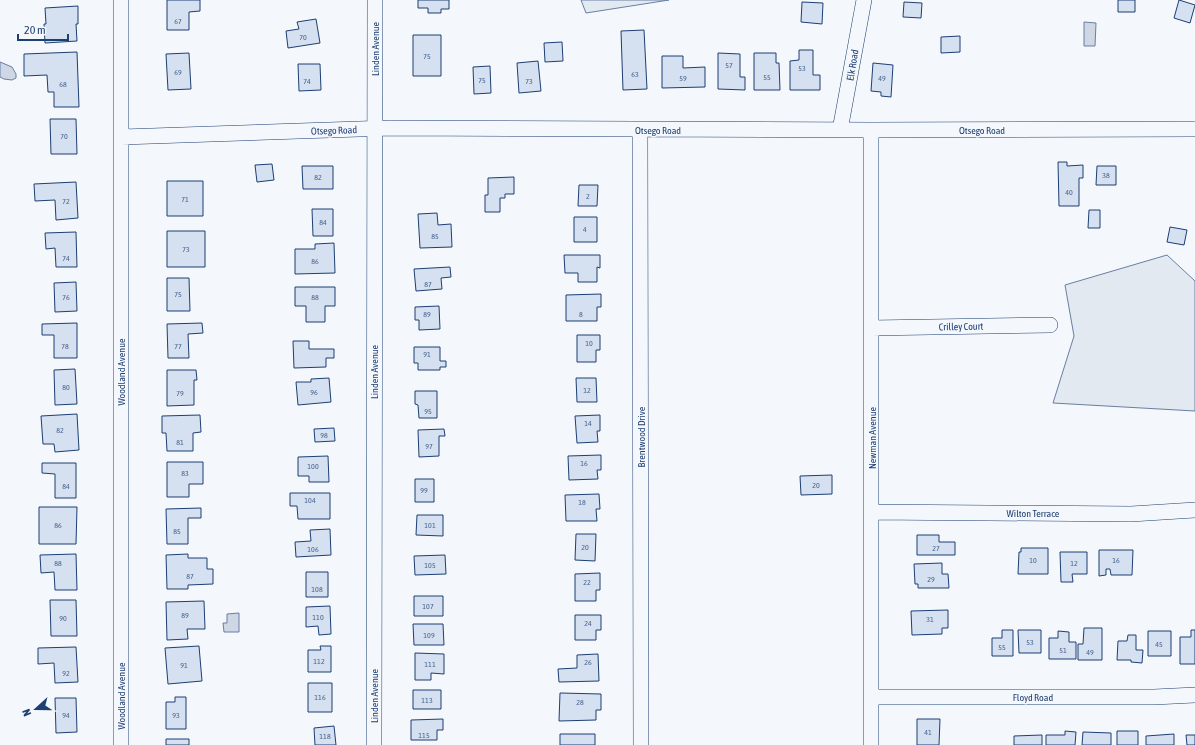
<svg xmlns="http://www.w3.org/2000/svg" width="1195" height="745" viewBox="0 0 1195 745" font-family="'Asap Condensed',sans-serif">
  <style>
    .green { fill: #e3e9f0; stroke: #687fa3 }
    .water { fill: #cfd7e4; stroke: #687fa3 }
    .building { fill: #d5e0f0; stroke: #1d3f73 }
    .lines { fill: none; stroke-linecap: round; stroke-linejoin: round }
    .street-casing { stroke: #1d3f73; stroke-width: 16 }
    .street { stroke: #f4f7fb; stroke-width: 15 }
    .labels { text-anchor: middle; stroke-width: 3; stroke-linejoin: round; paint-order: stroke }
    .number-label { font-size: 8px; fill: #4b6792 }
    .street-label { font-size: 10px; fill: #1d3f73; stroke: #f4f7fb }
  </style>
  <rect width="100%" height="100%" fill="#f4f7fb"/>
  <path class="green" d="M581 0H669L586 13Z
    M1167 255 1195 281V411L1053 403 1074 336 1065 285Z"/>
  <path class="water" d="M1084 22 1096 23 1095 46H1084Z
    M0 62 12 67 16 74V78L12 80 4 79 0 77Z
    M239 613V632H224L223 623H227V614Z"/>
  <path class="building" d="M167 0H200V11L189 12V30H167Z
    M418 0H449V9H441V13H428V8H418Z
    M1118 0H1135V12H1118Z
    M1179 0 1195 5 1190 23 1174 18Z
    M802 2 823 3 822 24 801 22Z
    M904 2 922 3 921 18 903 17Z
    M78 6V24H76L77 41 45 43 44 24H46L45 8Z
    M316 19 320 43 288 48 286 31 299 29 297 22Z
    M644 30 647 89 623 90 621 31Z
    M413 35H441V76H413Z
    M960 36V52L941 53V37Z
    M562 42 563 61 545 62 544 43Z
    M799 50H813V75H820V90H790V61L799 60Z
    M77 52 79 107H54V92H48L47 75 24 76V54Z
    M189 53 191 89 168 90 166 54Z
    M718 53 740 54V77H745V90L718 89Z
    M754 53H776V63H779L780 90H754Z
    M662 56H683V68L705 67V87L662 88Z
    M538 61 541 91 519 93 517 63Z
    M873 63 893 65 891 97 881 96V92L871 91Z
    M298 64H320L321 90 299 91Z
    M490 66 491 93 474 94 473 67Z
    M50 119H76L77 154H51Z
    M1058 162H1067V166L1083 165V178H1079V206H1059Z
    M272 164 274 180 257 182 255 165Z
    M302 166H333V189H303Z
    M1097 166H1116V185H1096Z
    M514 177V194H505V198H500V212H485V195H488V178Z
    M167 181H203V216H167Z
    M76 182 78 218 56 220 55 200 35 201 34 184Z
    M579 185H598L597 206H578Z
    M312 209H333V236H313Z
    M1089 210H1100V228H1088Z
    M437 213 438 225 451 224 452 247 420 248 418 214Z
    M574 217H597V242H574Z
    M1170 227 1187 230 1184 245 1167 242Z
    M167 231H205V267H167Z
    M76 232 77 267H56L55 248 46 249 45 233Z
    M334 243 335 273 295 274V249H315V244Z
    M564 255H600V268L597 267V282H578V273H565Z
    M450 267 451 277 441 278 442 289 416 291 414 269Z
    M167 278H189L190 311H167Z
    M76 282 77 311 55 312 54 283Z
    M295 287H335V306H325V322H306V306H295Z
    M601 294V307H597V321H566V295Z
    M439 306 440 329 419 330V320H415V307Z
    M77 323V358H54V335H42V324Z
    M202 323 203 333 188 334 189 358H168L167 324Z
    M577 335H600V350H596V362H577Z
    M293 341H309V349H334V358H326V367L294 368Z
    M414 347H440V361H446V367H440V370H418V363H414Z
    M75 369 77 404 55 405 54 370Z
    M167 370H196L197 380H194V405L167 406Z
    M329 378 331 402 298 405 296 382H311V379Z
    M576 378H596L597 402H577Z
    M415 391H437V418H419L418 405 415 404Z
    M77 414 79 450 55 452 54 444H43L41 416Z
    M200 415 201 432 193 433V451H167L166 433H162V416Z
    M600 415V431H597L598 442 577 443 575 416Z
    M334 428 335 441 315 442 314 429Z
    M444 429 445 436H439V456L419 457 418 430Z
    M601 455V470H597L598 479 569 480 568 456Z
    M328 456 329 482H309V476H298V457Z
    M167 462H203V484H189V497H167Z
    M42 463H76V498H55V474L42 473Z
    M832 475V494L801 495 800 476Z
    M415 479H434V502H415Z
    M290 493H330V519H298L297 506H290Z
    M599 494 600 509H596L597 521H566L565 495Z
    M39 507H77L76 544H39Z
    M201 508V518H188V544H167L166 509Z
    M417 515H443V536L416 535Z
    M330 529 331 555 296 557 295 542 311 541 310 530Z
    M576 534H596L595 561 575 560Z
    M917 535H939V542H955V555H917Z
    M1021 548H1048V574H1018L1019 552H1021Z
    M1099 550H1133L1132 575H1111L1110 569H1106V575L1099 576Z
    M1060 552H1087V574H1072L1073 582H1061Z
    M76 554 77 590H55L54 572 41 573 40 555Z
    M188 554V558H207V569H213V584L188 585V589H167L166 555Z
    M445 555 446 574 415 575 414 556Z
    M942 563V574H948L949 588H918V584H915L914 564Z
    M306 572H328V597H306Z
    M600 573V590H596V601H575V574Z
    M414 596H443V616H414Z
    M50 600H76L77 636H51Z
    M204 601 205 629H187L188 639 167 640 166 602Z
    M330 606 331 634 319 635 318 626 306 627V607Z
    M948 610V628H942V634L912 635 911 611Z
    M575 615H601V630H596V640H575Z
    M413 624H443L444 645H414Z
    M1084 628H1102V660H1078V644H1083Z
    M1002 630H1013V656H992V638H1002Z
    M1018 630H1041V653H1019Z
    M1191 630H1195V664H1180V637H1191Z
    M1058 631 1069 632V642H1076V659H1049V638H1058Z
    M1148 631H1171V656H1148Z
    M1128 635H1136V650H1143L1142 663 1131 662V660H1117L1118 641H1127Z
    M199 646 202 681 168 684 165 648Z
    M320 646H331V672H308V650H321Z
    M76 647 78 682 55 683 54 663 38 664V648Z
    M415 653 444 654V674L431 673V680H415Z
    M598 654 599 681 559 682 558 669 577 668V655Z
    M308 683H332V712H308Z
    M413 690H441V709H413Z
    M560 693 601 694V710H596V720L559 721Z
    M175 697H186V729H166V702H175Z
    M55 698H76L77 732 56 733Z
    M443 719V730H437V740H411V720Z
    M917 719H940L939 745H917Z
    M334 726 336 745H315L314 728Z
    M1065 731 1076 732 1075 745H1046V735H1065Z
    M1117 731H1138V745H1117Z
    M1083 732 1111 733V745H1082Z
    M560 734H595V745H560Z
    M1174 734V745H1146V736Z
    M1042 735V745H1014V736Z
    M1186 735H1195V745H1187Z
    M166 739H189V745H166Z"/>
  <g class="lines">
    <g class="street-casing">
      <path id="street" d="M640 130 641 745
        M840 130 864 0
        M122 137 389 128 871 130 1195 129
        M872 328 1050 325
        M871 512 1131 514 1195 510
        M871 697H1154L1195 695
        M121 745V0
        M374 745 375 0
        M871 745V130"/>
    </g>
    <use href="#street" class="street"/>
  </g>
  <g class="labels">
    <g class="number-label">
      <text x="178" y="24">67</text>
      <text x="303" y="40">70</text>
      <text x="427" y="59">75</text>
      <text x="729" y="68">57</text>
      <text x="802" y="71">53</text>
      <text x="178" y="75">69</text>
      <text x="635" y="77">63</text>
      <text x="767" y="80">55</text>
      <text x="683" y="81">59</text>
      <text x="882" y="81">49</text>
      <text x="482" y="83">75</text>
      <text x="307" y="84">74</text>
      <text x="529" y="84">73</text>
      <text x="63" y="87">68</text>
      <text x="64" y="139">70</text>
      <text x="1106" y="178">38</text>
      <text x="318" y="180">82</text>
      <text x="1069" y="195">40</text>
      <text x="588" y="199">2</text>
      <text x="185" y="202">71</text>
      <text x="66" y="204">72</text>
      <text x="323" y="225">84</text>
      <text x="585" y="232">4</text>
      <text x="435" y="239">85</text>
      <text x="186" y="252">73</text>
      <text x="66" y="261">74</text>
      <text x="315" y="264">86</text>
      <text x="428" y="287">87</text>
      <text x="178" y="297">75</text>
      <text x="66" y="300">76</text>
      <text x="315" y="300">88</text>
      <text x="427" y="317">89</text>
      <text x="581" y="317">8</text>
      <text x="589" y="346">10</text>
      <text x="65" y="349">78</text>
      <text x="178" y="349">77</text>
      <text x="427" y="357">91</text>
      <text x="66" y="390">80</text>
      <text x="587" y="393">12</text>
      <text x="314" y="395">96</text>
      <text x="180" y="396">79</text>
      <text x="428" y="414">95</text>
      <text x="588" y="426">14</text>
      <text x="60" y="433">82</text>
      <text x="324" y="438">98</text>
      <text x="180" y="445">81</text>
      <text x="429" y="449">97</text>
      <text x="584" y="466">16</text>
      <text x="313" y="469">100</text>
      <text x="185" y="476">83</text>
      <text x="816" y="488">20</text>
      <text x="66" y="489">84</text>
      <text x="424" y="493">99</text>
      <text x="310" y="503">104</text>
      <text x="582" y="505">18</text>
      <text x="58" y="528">86</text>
      <text x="430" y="528">101</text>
      <text x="177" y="534">85</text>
      <text x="585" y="550">20</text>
      <text x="936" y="551">27</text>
      <text x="313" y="552">106</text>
      <text x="1033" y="563">10</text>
      <text x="1116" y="563">16</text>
      <text x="58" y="566">88</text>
      <text x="1074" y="566">12</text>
      <text x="430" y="568">105</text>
      <text x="190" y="579">87</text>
      <text x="931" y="582">29</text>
      <text x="587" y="585">22</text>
      <text x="317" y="592">108</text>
      <text x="428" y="609">107</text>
      <text x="185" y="618">89</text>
      <text x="318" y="620">110</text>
      <text x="63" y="621">90</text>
      <text x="930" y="622">31</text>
      <text x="588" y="626">24</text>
      <text x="429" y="638">109</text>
      <text x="1030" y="645">53</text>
      <text x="1159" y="647">45</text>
      <text x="1002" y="650">55</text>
      <text x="1063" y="653">51</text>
      <text x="1090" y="655">49</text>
      <text x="319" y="664">112</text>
      <text x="588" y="665">26</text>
      <text x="430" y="667">111</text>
      <text x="184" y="668">91</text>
      <text x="66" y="676">92</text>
      <text x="320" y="700">116</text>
      <text x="427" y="703">113</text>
      <text x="580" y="705">28</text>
      <text x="66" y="718">94</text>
      <text x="176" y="718">93</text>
      <text x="928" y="735">41</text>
      <text x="424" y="738">115</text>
      <text x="325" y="739">118</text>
    </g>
    <g class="street-label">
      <text transform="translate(375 49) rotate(-90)" y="4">Linden Avenue</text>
      <text transform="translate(852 65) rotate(-80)" y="4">Elk Road</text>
      <text transform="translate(334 130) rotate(-2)" y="4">Otsego Road</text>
      <text x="658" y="134">Otsego Road</text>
      <text x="982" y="134">Otsego Road</text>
      <text transform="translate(961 326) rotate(-1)" y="4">Crilley Court</text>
      <text transform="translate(121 372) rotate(-90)" y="4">Woodland Avenue</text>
      <text transform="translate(374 372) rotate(-90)" y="4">Linden Avenue</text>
      <text transform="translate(641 437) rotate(-90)" y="4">Brentwood Drive</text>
      <text transform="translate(872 438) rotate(-90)" y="4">Newman Avenue</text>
      <text x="1033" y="517">Wilton Terrace</text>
      <text transform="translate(121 696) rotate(-90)" y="4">Woodland Avenue</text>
      <text transform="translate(374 696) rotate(-90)" y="4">Linden Avenue</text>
      <text x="1033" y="701">Floyd Road</text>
    </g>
  </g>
  <g transform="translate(36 709) rotate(249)" stroke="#f4f7fb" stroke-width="3" paint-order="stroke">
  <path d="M0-3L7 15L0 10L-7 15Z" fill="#1d3f73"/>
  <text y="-6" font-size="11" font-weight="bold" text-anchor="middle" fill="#1d3f73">N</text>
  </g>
  <path d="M18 34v6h50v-6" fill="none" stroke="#1d3f73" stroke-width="2"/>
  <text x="24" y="34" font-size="12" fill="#1d3f73" stroke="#f4f7fb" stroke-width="3" paint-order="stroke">20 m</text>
</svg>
